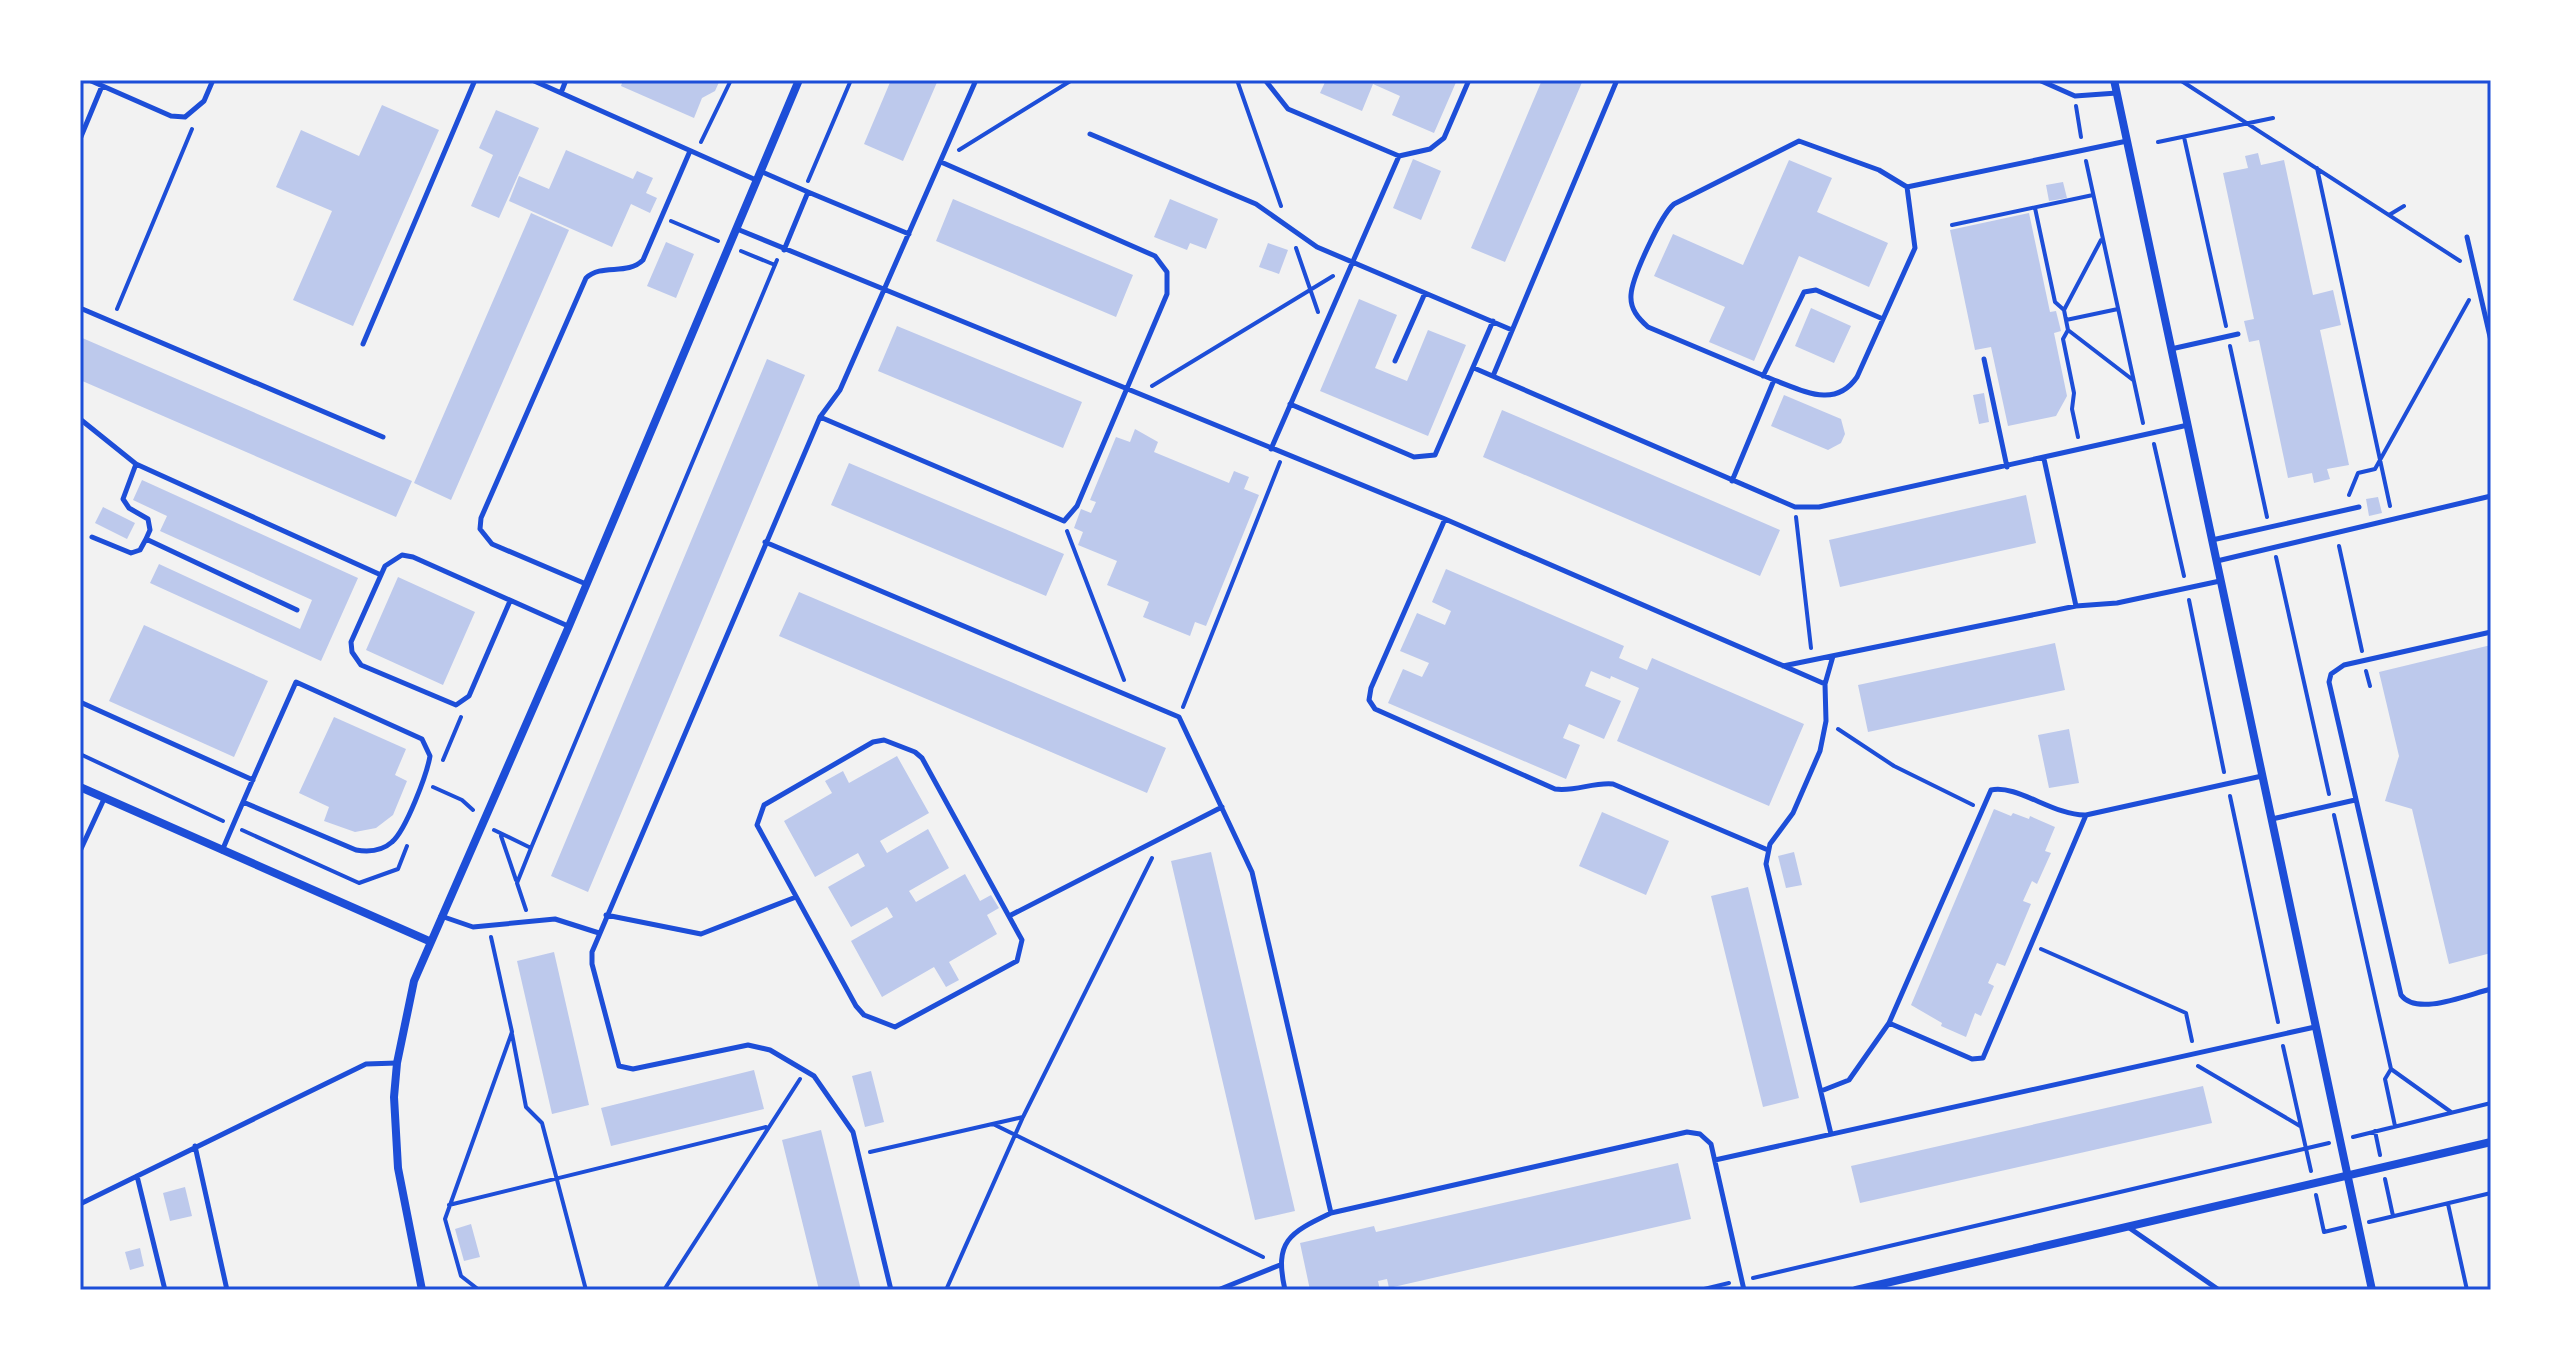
<svg xmlns="http://www.w3.org/2000/svg" width="2571" height="1370" viewBox="0 0 2571 1370" font-family="'Times New Roman',serif">
  <style>
    .building { fill: #bdc9ec }
    .lines { fill: none; stroke-linecap: round; stroke-linejoin: round }
    .path { stroke: #1d4ed8; stroke-width: 4 }
    .service { stroke: #1d4ed8; stroke-width: 5 }
    .minor { stroke: #1d4ed8; stroke-width: 8 }
    .neatline { fill: none; stroke: #1d4ed8; stroke-width: 3 }
  </style>
  <rect width="100%" height="100%" fill="#f2f2f2"/>
  <path class="building" d="M623 80H720L715 91 702 98 694 118 621 86Z
    M891 80H938L903 161 864 144Z
    M1326 80 1405 83 1457 80 1434 133 1392 115 1400 96 1373 84 1362 111 1320 93Z
    M1542 80H1583L1505 262 1471 248Z
    M382 105 439 130 353 326 293 300 332 211 276 187 301 130 359 156Z
    M496 110 539 128 499 218 471 206 493 155 479 148Z
    M566 150 633 179 637 171 653 178 646 193 657 198 650 213 631 204 612 247 509 201 519 176 549 189Z
    M2258 153 2261 165 2284 160 2313 295 2333 290 2341 325 2320 330 2349 465 2327 469 2330 479 2314 483 2312 473 2288 478 2259 340 2249 342 2244 321 2254 319 2223 173 2248 168 2245 156Z
    M1413 159 1441 171 1421 220 1393 208Z
    M1789 160 1832 178 1817 212 1888 243 1869 287 1799 256 1754 361 1709 342 1725 307 1654 276 1673 234 1743 265Z
    M2063 182 2067 198 2049 201 2046 185Z
    M953 199 1133 275 1116 317 936 241Z
    M1170 199 1218 219 1206 249 1190 243 1187 250 1154 237Z
    M531 213 569 230 451 500 414 483Z
    M2029 213 2050 312 2056 311 2061 331 2054 333 2067 396 2056 416 2008 426 1991 347 1975 350 1950 230Z
    M666 242 694 254 676 298 647 286Z
    M1268 243 1288 250 1279 274 1259 267Z
    M1359 299 1397 315 1375 368 1407 381 1428 330 1466 345 1428 436 1320 391Z
    M1811 308 1851 326 1834 363 1795 346Z
    M897 326 1082 402 1063 448 878 371Z
    M80 337 412 481 396 517 80 380Z
    M767 359 805 375 588 892 551 876Z
    M1984 393 1989 422 1979 424 1973 395Z
    M1784 395 1841 419 1845 434 1841 443 1828 450 1771 426Z
    M1502 410 1780 530 1760 576 1483 457Z
    M1135 429 1158 442 1154 452 1229 483 1234 471 1249 477 1244 489 1259 495 1206 626 1195 622 1190 636 1143 617 1149 602 1107 585 1117 561 1078 545 1083 532 1074 528 1081 509 1091 513 1096 502 1090 500 1116 437 1130 442Z
    M849 463 1064 554 1046 596 831 505Z
    M142 480 358 578 321 661 150 583 159 564 300 629 312 600 160 531 167 516 133 500Z
    M2026 495 2036 543 1840 587 1829 540Z
    M2378 497 2382 513 2369 516 2366 499Z
    M103 507 135 523 127 539 95 523Z
    M1446 569 1624 646 1619 658 1647 670 1652 658 1804 724 1769 806 1617 741 1639 688 1611 676 1610 679 1591 671 1585 686 1621 701 1604 739 1569 724 1563 738 1580 745 1566 779 1388 703 1403 669 1422 677 1429 663 1400 651 1417 613 1445 625 1451 611 1432 602Z
    M398 577 475 612 443 685 366 650Z
    M799 592 1166 748 1147 793 779 636Z
    M144 625 268 681 234 757 109 701Z
    M2055 643 2065 690 1868 732 1858 685Z
    M2491 645V953L2449 964 2412 809 2385 801 2399 756 2379 672Z
    M334 717 406 749 395 775 407 781 393 815 376 828 355 832 324 821 329 807 299 793Z
    M2069 729 2079 783 2049 788 2038 735Z
    M897 756 929 813 880 841 887 853 928 829 949 868 909 891 916 902 965 874 980 901 991 895 999 908 987 915 997 934 949 962 959 980 946 987 934 967 882 997 851 941 893 917 887 907 851 927 828 887 865 866 858 853 815 877 784 821 832 793 825 781 843 771 849 783Z
    M1994 809 2011 816 2013 813 2029 819 2030 816 2055 827 2045 851 2051 853 2037 884 2032 881 2023 901 2031 904 2005 966 1997 963 1988 983 1994 986 1981 1016 1975 1013 1966 1037 1941 1026 1942 1023 1911 1005Z
    M1602 812 1669 841 1646 895 1579 866Z
    M1211 852 1295 1211 1255 1220 1171 861Z
    M1794 852 1802 885 1786 888 1778 856Z
    M1748 887 1799 1098 1763 1107 1711 896Z
    M554 952 589 1105 552 1114 517 961Z
    M754 1070 764 1109 611 1146 601 1108Z
    M871 1071 884 1122 865 1127 852 1076Z
    M2203 1086 2212 1123 1860 1203 1851 1166Z
    M821 1130 861 1290H819L782 1140Z
    M1678 1163 1691 1219 1389 1288 1387 1279 1378 1281 1380 1290H1310L1300 1243 1374 1226 1376 1232Z
    M185 1187 192 1216 170 1221 163 1193Z
    M471 1224 480 1257 464 1261 455 1229Z
    M140 1248 144 1266 130 1270 125 1252Z"/>
  <g class="lines">
    <path class="path" d="M1237 80 1281 206
      M2180 80 2460 261
      M2076 106 2081 137
      M2184 137 2226 326
      M701 142 731 80
      M2158 142 2273 118
      M959 150 1072 80
      M2086 161 2143 423
      M2317 168 2390 506
      M808 181 851 80
      M2035 208 2055 302 2064 310
      M2389 215 2404 206
      M671 221 718 241
      M1952 225 2093 195
      M2101 240 2064 310 2068 330 2133 380
      M1296 248 1318 312
      M741 251 775 265
      M117 309 192 129
      M2066 320 2118 309
      M2068 330 2063 339 2074 393 2072 409 2078 437
      M2230 346 2267 517
      M1152 386 1333 276
      M2154 444 2184 576
      M2349 495 2358 473 2375 469 2469 300
      M1796 517 1811 648
      M1067 531 1124 680
      M2339 546 2362 651
      M2276 557 2329 794
      M2189 600 2224 772
      M2366 671 2370 686
      M1183 707 1280 462
      M1838 729 1894 766 1973 805
      M80 754 223 821
      M443 760 461 717
      M433 787 462 800 473 810
      M2230 796 2278 1022
      M2334 815 2391 1069 2385 1079 2395 1126
      M242 830 359 883 398 869 407 846
      M494 830 531 848 517 883 526 910
      M501 836 516 880
      M531 848 777 260
      M2041 949 2186 1013 2192 1041
      M512 1034 526 1107 542 1123 586 1290
      M2283 1046 2311 1171
      M2198 1066 2300 1126
      M2391 1069 2451 1112
      M993 1124 1263 1257
      M2375 1131 2380 1155
      M2353 1137 2491 1103
      M870 1152 1023 1117
      M2385 1179 2393 1216
      M2316 1195 2324 1232 2345 1227
      M2448 1204 2467 1290
      M449 1205 766 1127
      M2369 1222 2491 1193
      M1753 1278 2329 1143
      M479 1290 461 1276 445 1219 512 1032 491 937
      M664 1290 800 1079
      M946 1290 1023 1117 1152 858
      M1700 1290 1729 1283"/>
    <path class="service" d="M89 80 171 116 185 117 204 101 213 80
      M532 80 756 180
      M1265 80 1288 109 1399 156 1430 149 1444 138 1469 80
      M2039 80 2075 96 2117 93
      M561 93 566 80
      M1090 134 1256 204 1317 247 1512 330
      M80 139 102 86
      M760 171 808 192
      M737 229 1445 519 1825 684
      M2467 237 2491 341
      M784 250 808 192 909 234
      M80 308 383 437
      M363 344 475 80
      M2171 349 2238 334
      M1984 359 2007 467
      M1395 361 1425 293
      M1474 368 1795 507H1819L2188 425
      M1493 376 1617 80
      M1763 376 1804 292 1816 290 1883 319
      M1774 380 1648 327C1638 318 1630 309 1631 295 1632 277 1661 215 1674 204L1799 141 1879 170 1907 187 2127 141
      M1290 404 1414 457 1435 455 1493 321
      M820 417 1064 521 1077 506 1167 294V272L1155 256 941 162
      M80 419 136 464 381 575
      M1271 449 1399 156
      M2044 459 2076 606
      M136 464 123 499 129 508 148 519 150 530 146 539 297 610
      M1732 481 1774 380C1804 391 1835 409 1857 377L1915 248 1907 187
      M1445 519 1371 688 1369 700 1375 709 1555 789C1575 792 1593 782 1613 784L1768 850
      M92 537 131 553 140 550 146 539
      M2212 540 2359 507
      M765 542 1179 717 1252 872 1331 1213C1289 1233 1274 1241 1285 1290
      M2217 561 2491 496
      M586 584 492 544 480 529 481 518 586 278C602 263 627 276 643 260L690 151
      M510 601 469 696 456 705 361 665 352 652 351 642 385 566 402 555 413 557 568 626
      M2491 632 2344 665 2331 674 2329 682 2401 995C2417 1017 2469 994 2491 989
      M1783 666 2076 606 2117 603 2220 581
      M80 702 253 780
      M884 740 915 752 922 758 1022 940 1017 961 895 1027 864 1015 856 1006 757 825 764 805 873 742Z
      M2272 819 2355 800
      M80 851 104 799
      M222 851C246 794 271 738 296 682L422 739 430 756C427 774 406 830 392 842 382 851 368 852 356 850L243 802
      M606 915 701 934 796 897
      M1011 915 1222 807
      M441 916 473 927 555 919 599 933
      M1889 1023 1991 790C2017 784 2054 816 2086 815L2262 776
      M1821 1091 1849 1080 1889 1023 1972 1059 1983 1058 2086 815
      M1831 1134 1766 864 1770 844 1793 813 1820 751 1826 721 1825 684 1833 656
      M195 1146 227 1290
      M1715 1160 2315 1027
      M137 1176 165 1290
      M80 1204 366 1064 397 1063
      M1331 1213 1687 1132 1700 1134 1711 1144 1744 1290
      M2128 1227 2219 1290
      M891 1290 853 1132 814 1076 770 1050 748 1045 633 1069 619 1066 592 964V952L820 417 840 390 976 80
      M1218 1290 1280 1265"/>
    <path class="minor" d="M2114 80 2372 1290
      M80 787 429 941
      M422 1290 398 1168 394 1097 397 1063 414 981 569 626 799 80
      M1856 1290 2491 1142"/>
  </g>
  <rect width="2571" height="1370" fill="none" stroke="#ffffff" stroke-width="164"/>
  <rect x="82" y="82" width="2407" height="1206" class="neatline"/>
</svg>
